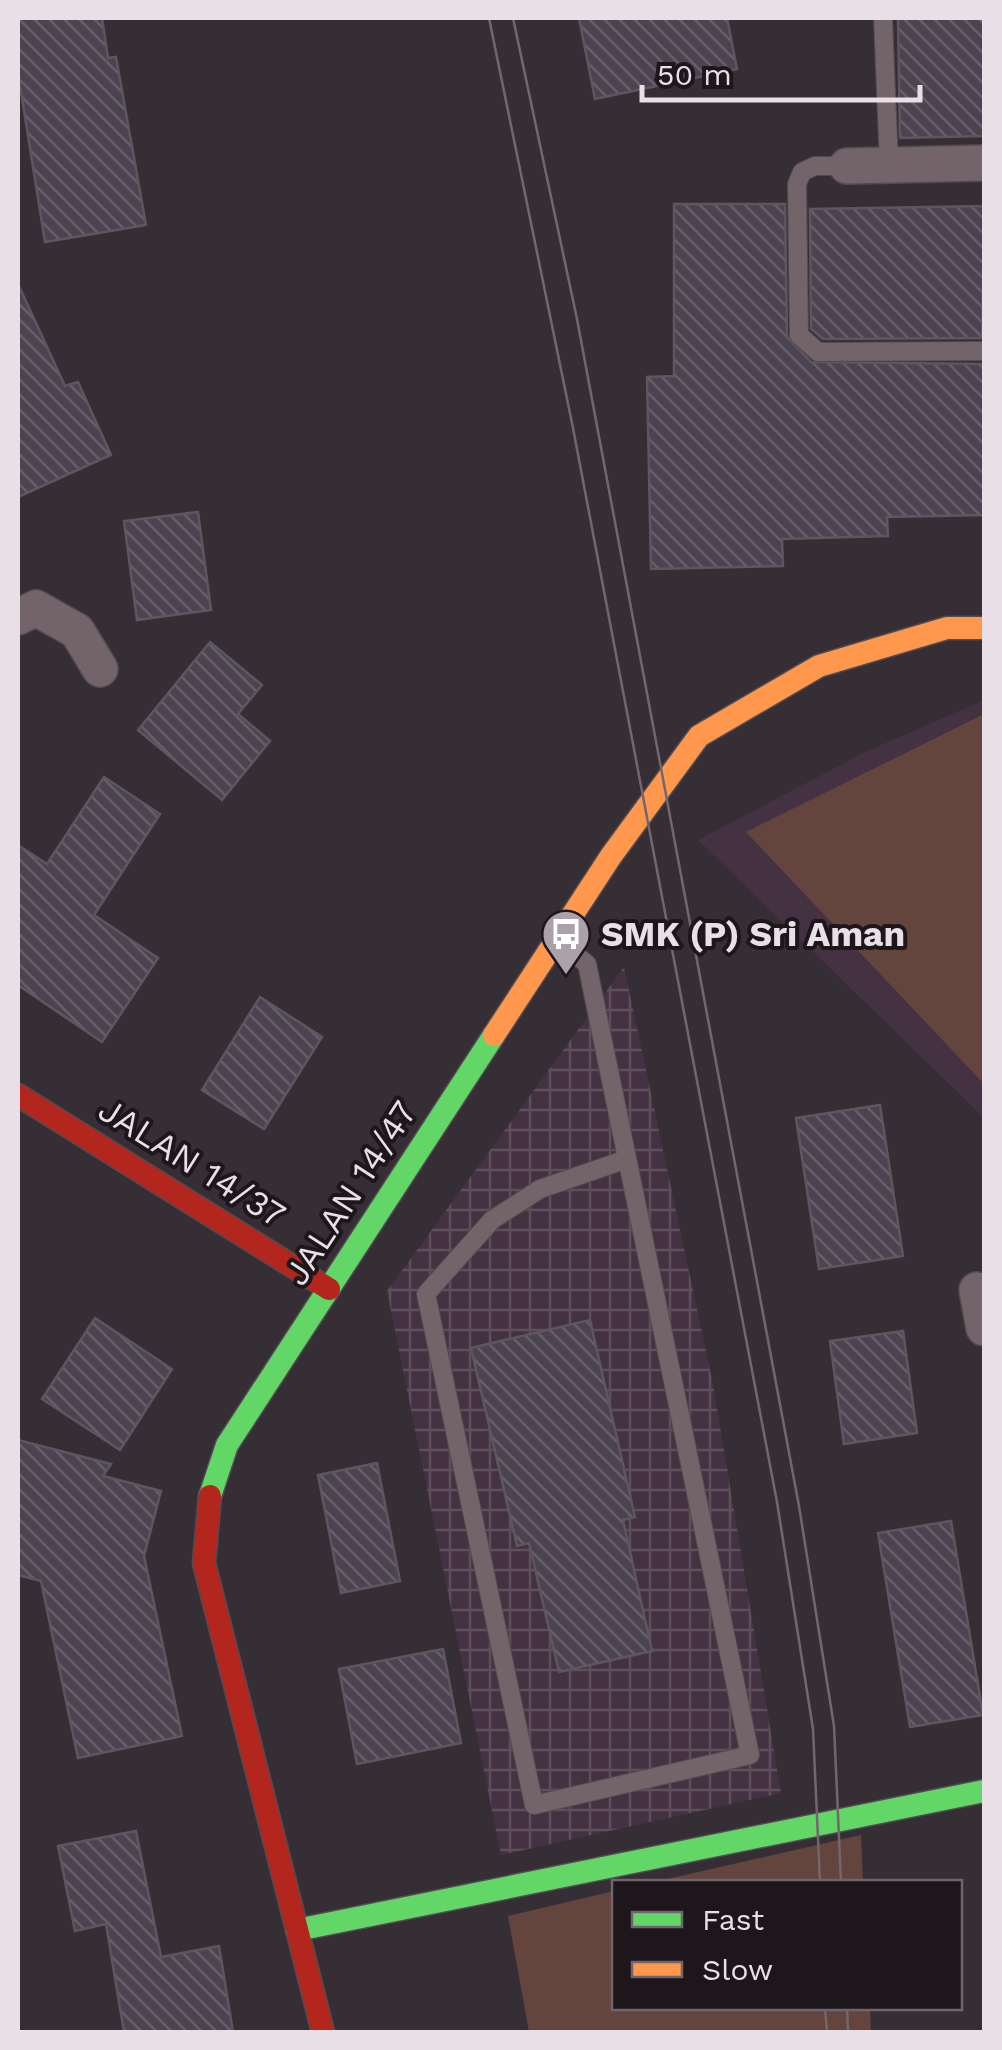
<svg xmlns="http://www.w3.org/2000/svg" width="1002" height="2050" viewBox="0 0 1002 2050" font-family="'Work Sans',sans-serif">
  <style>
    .built { fill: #443141 }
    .industrial { fill: url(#industrial-grid) }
    .green { fill: #64453e }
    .building { fill: url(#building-back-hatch); stroke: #5c575f; stroke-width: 2.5 }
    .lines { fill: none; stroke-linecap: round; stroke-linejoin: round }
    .lane-casing { stroke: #524b51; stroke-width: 20 }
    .street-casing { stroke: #524b51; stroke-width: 38 }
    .fast-casing { stroke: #524b51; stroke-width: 25 }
    .slow-casing { stroke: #524b51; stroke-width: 25 }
    .jam-casing { stroke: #524b51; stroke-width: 25 }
    .lane { stroke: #726468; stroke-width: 18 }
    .street { stroke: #726468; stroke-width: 35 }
    .fast { stroke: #63d668; stroke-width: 22 }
    .slow { stroke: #ff974d; stroke-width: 22 }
    .jam { stroke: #b3261e; stroke-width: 22 }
    .tram { stroke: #72676c; stroke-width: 2.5 }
    .labels { text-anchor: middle; stroke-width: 8; stroke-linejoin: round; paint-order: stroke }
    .poi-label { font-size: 35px; font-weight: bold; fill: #e9dfe7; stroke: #1d161b; text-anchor: start }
    .street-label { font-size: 35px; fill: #e9dfe7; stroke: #1d161b }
  </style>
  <defs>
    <pattern id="industrial-grid" width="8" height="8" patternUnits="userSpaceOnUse" patternTransform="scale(2.5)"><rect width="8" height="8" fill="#443141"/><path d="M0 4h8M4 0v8" fill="none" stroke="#5f4e5c"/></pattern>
    <pattern id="building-back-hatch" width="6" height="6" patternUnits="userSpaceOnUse" patternTransform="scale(2.5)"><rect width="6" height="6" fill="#4b4450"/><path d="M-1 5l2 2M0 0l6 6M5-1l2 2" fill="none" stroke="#655f69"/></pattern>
  </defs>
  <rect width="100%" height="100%" fill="#362e35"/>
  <path class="built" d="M984 700V1118L698 840 865 752Z"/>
  <path class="industrial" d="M624 967 713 1384 781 1793 501 1855 387 1291Z"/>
  <path class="green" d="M984 714V1084L746 832Z
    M861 1835 863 1882H654Z
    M614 1891V2008H870L871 2032H529L508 1916Z"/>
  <path class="building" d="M18 18H102L108 58 116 57 146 225 45 242 18 73Z
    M579 18H727L737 69 595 99Z
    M898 18H984V136L900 138Z
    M674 204H785L787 336 811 362 983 364 984 515 887 517 888 536 782 539 783 566 651 569 647 377 674 376Z
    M984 206 982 338 823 339 811 329 810 209Z
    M18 284 65 386 78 382 111 455 18 497Z
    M198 512 211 610 137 620 124 521Z
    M210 642 262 685 238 714 270 741 222 800 138 730Z
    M104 777 160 814 94 915 158 958 102 1042 18 985V845L47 864Z
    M260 997 322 1037 264 1129 202 1090Z
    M880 1105 903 1256 819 1269 796 1118Z
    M95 1318 172 1369 120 1450 42 1399Z
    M590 1320 635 1517 623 1520 652 1651 559 1672 529 1543 517 1546 471 1348Z
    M903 1331 917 1433 844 1444 830 1341Z
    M18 1440 111 1464 103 1476 161 1491 144 1556 182 1736 78 1758 41 1581 18 1575Z
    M377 1463 400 1581 341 1593 318 1475Z
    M951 1521 983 1715 910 1727 878 1533Z
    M443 1649 461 1743 357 1764 339 1669Z
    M136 1831 161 1957 219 1946 233 2032H124L106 1924 75 1931 58 1846Z"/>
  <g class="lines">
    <g class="lane-casing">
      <path id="lane" d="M883 18 889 165
        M847 166H815L802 172 797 184 799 335 818 352 984 351
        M557 940 587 964 750 1755 534 1805 426 1294 492 1220 540 1189 627 1159"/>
    </g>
    <g class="street-casing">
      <path id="street" d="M847 166 984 163
        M18 617 36 608 77 631 100 669
        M977 1290 984 1328"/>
    </g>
    <g class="fast-casing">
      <path id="fast" d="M210 1496 227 1445 494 1035
        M297 1930 984 1791"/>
    </g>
    <g class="slow-casing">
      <path id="slow" d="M494 1035 611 856 699 736 819 666 947 628H984"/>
    </g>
    <g class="jam-casing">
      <path id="jam" d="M18 1095 329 1289
        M210 1496 204 1563 323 2032"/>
    </g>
    <use href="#lane" class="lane"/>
    <use href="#street" class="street"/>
    <use href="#fast" class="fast"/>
    <use href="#slow" class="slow"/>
    <use href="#jam" class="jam"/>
    <path class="tram" d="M489 18 573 428 777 1502 813 1729 820 1882
      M513 18 577 319 799 1506 834 1726 841 1882
      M825 2008 827 2032
      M847 2008 848 2032"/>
  </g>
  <defs>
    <g id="bus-pin" transform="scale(2.5)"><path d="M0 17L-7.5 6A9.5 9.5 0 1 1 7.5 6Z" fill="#aaa1a9" stroke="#1d161b"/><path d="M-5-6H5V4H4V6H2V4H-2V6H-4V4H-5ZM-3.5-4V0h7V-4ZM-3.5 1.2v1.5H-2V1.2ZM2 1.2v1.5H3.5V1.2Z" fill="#fff"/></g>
  </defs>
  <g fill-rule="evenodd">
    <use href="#bus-pin" x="566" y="934"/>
  </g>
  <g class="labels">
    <g class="poi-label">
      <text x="601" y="946">SMK (P) Sri Aman</text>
    </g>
    <g class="street-label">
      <text transform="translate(192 1162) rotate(32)" y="12">JALAN 14/37</text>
      <text transform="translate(350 1193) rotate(-57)" y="12">JALAN 14/47</text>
    </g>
  </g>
  <rect width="1002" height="2050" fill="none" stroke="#e9dfe7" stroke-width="40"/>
  <rect x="612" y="1880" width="350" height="130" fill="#1d161b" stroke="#6f666d" stroke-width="2.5"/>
  <rect x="632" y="1912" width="50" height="15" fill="#63d668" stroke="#6f666d" stroke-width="2.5"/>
  <text x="702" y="1930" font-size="30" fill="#e9dfe7">Fast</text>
  <rect x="632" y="1962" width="50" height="15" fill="#ff974d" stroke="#6f666d" stroke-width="2.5"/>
  <text x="702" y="1980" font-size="30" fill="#e9dfe7">Slow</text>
  <path d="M642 85v15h278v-15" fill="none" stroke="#e9dfe7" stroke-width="5"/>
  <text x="657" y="85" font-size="30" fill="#e9dfe7" stroke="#1d161b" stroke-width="8" paint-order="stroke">50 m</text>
</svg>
